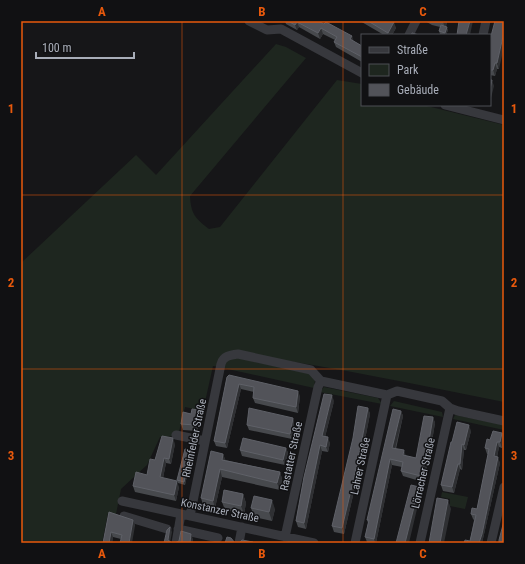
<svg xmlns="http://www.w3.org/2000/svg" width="525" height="564" viewBox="0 0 525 564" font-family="'Roboto Condensed',sans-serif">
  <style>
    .green { fill: #1e261f }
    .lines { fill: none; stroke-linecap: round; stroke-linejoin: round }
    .minor { stroke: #37383d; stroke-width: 9 }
    .wall { fill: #47494d }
    .shaded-wall { fill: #2f3033 }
    .building { fill: #525359; stroke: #5f6168 }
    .grid { fill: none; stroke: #e8590c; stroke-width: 1; stroke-opacity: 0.55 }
    .labels { text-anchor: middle; stroke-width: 3; stroke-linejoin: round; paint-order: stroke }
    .street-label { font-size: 11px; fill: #a8adb8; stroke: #111113 }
    .neatline { fill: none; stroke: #e8590c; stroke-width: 1.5 }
    .grid-label { font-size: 13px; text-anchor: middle; font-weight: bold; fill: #e8590c }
  </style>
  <rect width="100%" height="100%" fill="#161618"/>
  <path class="green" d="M276 44 286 47 306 58 190 196C191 214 195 218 209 229L220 227 337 80 362 84V105H423L504 125V402C416 385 327 365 238 354L219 367 213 366 203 411 185 407 178 436 160 437 147 465 121 489 116 514 108 513 102 543H21V263L136 155 156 175Z
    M238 358 310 374 315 380 314 388 223 368 228 359Z
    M324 387 378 398 382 404 320 392Z
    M394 401 442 412 443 417 390 406Z
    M455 415 504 425V430L453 419Z
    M442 492 468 497 465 509 450 506V499L441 497Z"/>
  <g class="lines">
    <path class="minor" d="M249 21 267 30 281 29 362 73
      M409 35 416 21
      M483 35 486 21
      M445 105 504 120
      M176 435 205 441
      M122 501 314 543
      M124 516 167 529
      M190 516 221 364C223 356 230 355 238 354L311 370 321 381 387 395 397 391 442 401 450 408 458 411 504 421
      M178 529 218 538
      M285 537 318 387 321 381
      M176 543 181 514
      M239 543 242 527
      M355 543 387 395
      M420 543 450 408
      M491 543 504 487"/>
  </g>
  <path class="wall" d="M285 21H318L362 46V62L336 47 334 42 335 40 323 34 320 39 299 27 297 30 286 24Z
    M360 21H392L396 28 392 35H384Z
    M425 21H447L446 27 448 30 446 35 440 34 439 31 440 27 432 25Z
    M490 40 499 69H497L495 76 490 75Z
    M227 377 300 396 298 413 255 403 253 398 254 392 241 389 227 448 216 446 214 441Z
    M334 401 325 437 330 443 328 452 322 451 306 529 298 527 296 521 304 477Z
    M368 408 370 414 359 470 344 534 334 532 332 526Z
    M198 410 200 416 197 431 183 430 181 424 191 414Z
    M401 411 403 416 396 449 406 456 416 458 433 417 435 423 429 459 423 482 403 476 401 471 402 467 392 465 376 543 367 542 365 537 368 523 367 520Z
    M293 418 294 423 292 439 249 430 247 425Z
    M471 431 466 450H464L462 470 460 469 454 493 443 491 441 485 452 442Z
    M502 433 504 439 502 448 499 447 497 457 500 463 482 543H464L470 541 474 520 473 519 471 514 477 509 488 454H487L485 448Z
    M175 444 171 464 166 463 163 478 179 487 176 501 135 492 133 486 147 475 155 460Z
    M286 448 288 453 285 465 242 456 240 450Z
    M191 450 192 453 185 485 178 483 177 480Z
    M223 454 225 460 280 472 282 479 280 490 222 477 215 508 203 505 201 498Z
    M243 494 246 503 244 514 225 510 222 502Z
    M251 508 275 509 272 521 254 517Z
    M109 512 133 520 135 526 121 539 113 537 112 543H103Z"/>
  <path class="shaded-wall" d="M444 21H447L445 28 443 22Z
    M470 21H473L470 35H466Z
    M297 22 299 27 297 30 295 25Z
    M394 22 396 28 392 35H389L388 33Z
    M447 27 448 30 446 35 445 33Z
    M321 28 323 34 320 39 318 33Z
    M504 32V47L499 69 497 63Z
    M352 36 354 42 350 39Z
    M495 63 497 69 495 76 493 70Z
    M492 80 494 86 491 98 490 94V89Z
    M239 384 241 389 227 448 225 443Z
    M298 391 300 396 298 413 296 407Z
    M332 395 334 401 324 441 322 436Z
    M368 408 370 414 359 470 344 534 342 528Z
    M198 410 200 416 197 431 195 425Z
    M401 411 403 416 394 453 392 448Z
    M433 417 435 423 429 459 423 482 421 476Z
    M293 418 294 423 292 439 290 434Z
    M469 425 471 431 466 450 464 445Z
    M502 433 504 439 502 448 500 442Z
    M328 437 330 443 328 452 326 447Z
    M173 438 175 444 171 464 169 459Z
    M497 442 499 447 496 462 494 456Z
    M462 444 464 450 462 470 460 464Z
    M320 445 322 451 306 529 304 523Z
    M286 448 288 453 285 465 283 460Z
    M191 450 192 453 185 485 184 482Z
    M404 450 406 456 403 455Z
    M223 454 226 461 222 460Z
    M498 457 500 463 483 539 482 543H479Z
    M164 458 166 463 162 483 160 477Z
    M390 459 392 465 376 543H375L374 539Z
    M458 464 460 469 454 493 452 487Z
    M220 469 222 477 215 508 213 501Z
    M280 472 282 479 280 490 277 483Z
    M177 481 179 487 176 501 174 495Z
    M419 487 421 492 409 543H405Z
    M243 494 246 503 244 514 241 506Z
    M272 500 275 509 272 521 269 512Z
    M448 500 451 509 444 543H440Z
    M133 520 135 526 132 543H129Z
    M170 527 172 532 170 543 168 540Z
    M111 532 113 537 112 543H109Z
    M191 534 193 539V543H190Z"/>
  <path class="building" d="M288 21H318L324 24 326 22 352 36 350 39 362 46V57L334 42 337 37 321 28 318 33 297 22 295 25Z
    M368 21H392L394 22 388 33Z
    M459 21H470L466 35H457Z
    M495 21H504V32L497 63H495L493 70H490V40Z
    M441 25 447 27 445 33 439 31Z
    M412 33 419 35H411Z
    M490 80H492L490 89Z
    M229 375 298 391 296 407 253 398 254 387 239 384 225 443 214 441 227 377Z
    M324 394 332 395 322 436 328 437 326 447 320 445 304 523 296 521 304 477Z
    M358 406 368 408 357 465 342 528 332 526 353 438Z
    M249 408 293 418 290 434 247 425Z
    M192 409 198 410 195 425 181 424 183 412 191 414Z
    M393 409 401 411 392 448 404 450 403 455 416 458 424 416 433 417 427 453 421 476 401 471 403 462 390 459 374 539 365 537 369 520H367Z
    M457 422 469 425 464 445 462 444 460 464H458L452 487 441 485 451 442H452Z
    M493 431 502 433 500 442H497L494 456 498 457 482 534 479 543H464L465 540 470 541 476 515 471 514 472 508 477 509 489 449 485 448 487 439 490 440Z
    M162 436 173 438 169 459 164 458 160 477 177 481 174 495 133 486 136 472 147 475 150 459 155 460Z
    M243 438 286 448 283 460 240 450Z
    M185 449 191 450 184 482 177 480Z
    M211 451 223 454 222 460 280 472 277 483 220 469 213 501 201 498Z
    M411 485 419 487 405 543H396Z
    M224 490 243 494 241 506 222 502Z
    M254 496 272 500 269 512 251 508Z
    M437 498 448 500 440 543H429Z
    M109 512 133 520 129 543H120L122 535 111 532 109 543H103Z
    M504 521V543H499V540Z
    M170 527 168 540 172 543H164L167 530Z
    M181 531 191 534 190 543H175L179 541Z
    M227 537 231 538 235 543H225Z
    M242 540 253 542 252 543H236H239Z"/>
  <path class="grid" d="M182 21V543M343 21V543M21 195H504M21 369H504"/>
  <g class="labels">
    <g class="street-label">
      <text transform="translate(194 438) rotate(-78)" y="4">Rheinfelder Straße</text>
      <text transform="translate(291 456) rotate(-78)" y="4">Rastatter Straße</text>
      <text transform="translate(360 466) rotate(-78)" y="4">Lahrer Straße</text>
      <text transform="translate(423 473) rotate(-77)" y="4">Lörracher Straße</text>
      <text transform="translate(220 510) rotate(12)" y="4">Konstanzer Straße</text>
    </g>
  </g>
  <rect width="525" height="564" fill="none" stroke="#111113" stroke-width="44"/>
  <rect x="361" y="34" width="130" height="72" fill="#111113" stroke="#4d4f55"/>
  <rect x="369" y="47" width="20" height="6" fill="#37383d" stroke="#4d4f55"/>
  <text x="397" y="54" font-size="12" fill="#a8adb8">Straße</text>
  <rect x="369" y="64" width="20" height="12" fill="#1e261f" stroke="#4d4f55"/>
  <text x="397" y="74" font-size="12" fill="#a8adb8">Park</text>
  <rect x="369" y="84" width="20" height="12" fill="#525359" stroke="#4d4f55"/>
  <text x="397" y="94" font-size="12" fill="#a8adb8">Gebäude</text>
  <path d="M36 52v6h98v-6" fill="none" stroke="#a8adb8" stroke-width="2"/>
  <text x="42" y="52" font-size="12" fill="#a8adb8" stroke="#111113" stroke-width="3" paint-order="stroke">100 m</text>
  <rect x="22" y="22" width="481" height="520" class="neatline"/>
  <g class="grid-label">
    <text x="102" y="16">A</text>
    <text x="262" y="16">B</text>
    <text x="423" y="16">C</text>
    <text x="11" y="113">1</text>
    <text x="514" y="113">1</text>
    <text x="11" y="287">2</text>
    <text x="514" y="287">2</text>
    <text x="11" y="460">3</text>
    <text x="514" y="460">3</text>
    <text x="102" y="558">A</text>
    <text x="262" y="558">B</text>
    <text x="423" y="558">C</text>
  </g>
</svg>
